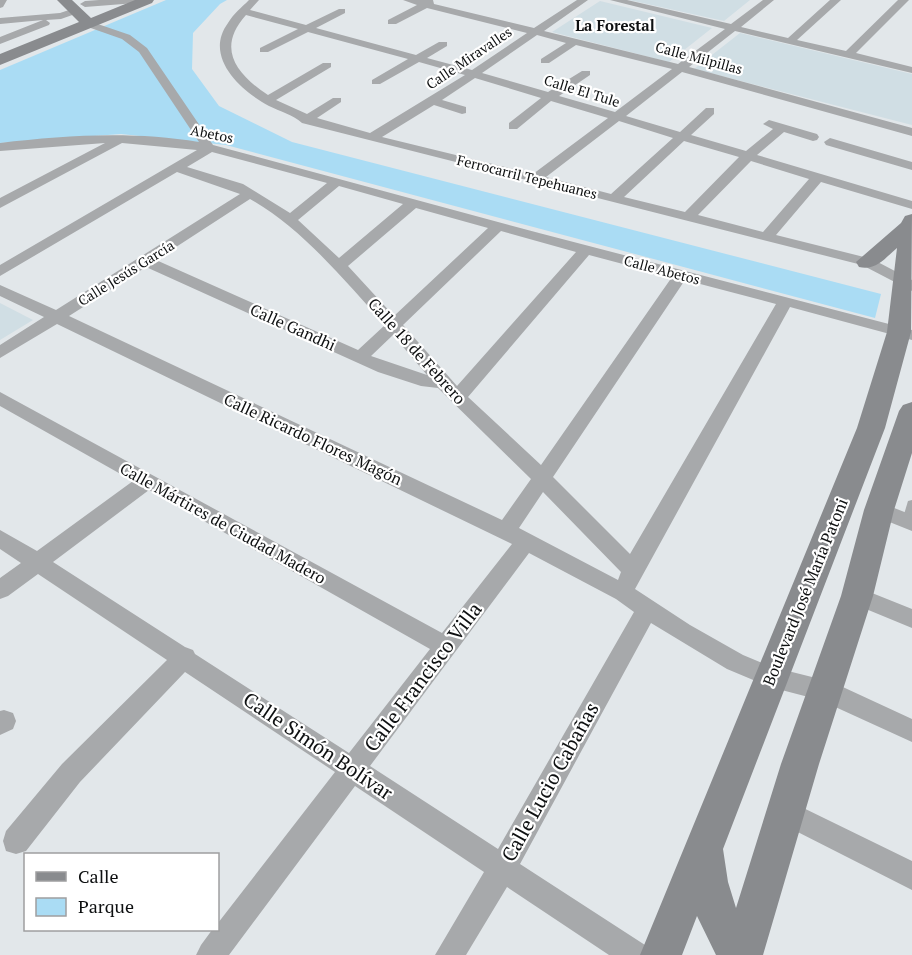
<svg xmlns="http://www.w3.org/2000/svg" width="912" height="955" viewBox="0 0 912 955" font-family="'PT Serif',serif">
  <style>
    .built { fill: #d0dee4 }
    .green { fill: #aadcf4 }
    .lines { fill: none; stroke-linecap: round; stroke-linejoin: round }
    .service { fill: #a7a9ab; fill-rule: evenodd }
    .minor { fill: #a7a9ab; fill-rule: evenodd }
    .secondary { fill: #898b8e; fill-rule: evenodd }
    .labels { text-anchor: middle; stroke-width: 4.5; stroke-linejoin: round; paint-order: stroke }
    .far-street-label { font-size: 14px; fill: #0e1011; stroke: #fff }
    .far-neighbourhood-label { font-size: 15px; font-weight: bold; fill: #0e1011; stroke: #fff }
    .street-label { font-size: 16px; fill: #0e1011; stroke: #fff }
    .near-street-label { font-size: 20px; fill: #0e1011; stroke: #fff }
  </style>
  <rect width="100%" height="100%" fill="#e2e7ea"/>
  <path class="built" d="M629 0H750L724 21Z
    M600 1 712 28 669 62 552 32Z
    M740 33 912 74V125L694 69Z
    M0 303 33 320 0 340Z"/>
  <path class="green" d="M166 0H227L220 4 193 33 192 69 219 106 292 142 881 294 875 318 226 145 121 134 0 143V70Z"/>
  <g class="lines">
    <path class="service" d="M912 500V522L907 525 903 524 902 521 908 501Z"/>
    <path class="minor" d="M0 0H7L3 7 0 8Z
      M99 0H141L136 3 85 7 80 4 85 1Z
      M249 0H259L250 10 306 25 339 9H345V13L316 28 416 55 439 42H447V46L427 58 472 70 527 33 427 8 396 24H388V20L417 5 403 0H433L434 4 534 28 577 0H588L544 31 678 64 725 29 610 0H627L731 24 763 0H774L741 27 788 38 830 0H841L797 40 846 51 898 0H909L856 53 912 67V73L735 31 689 67 912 128V136L682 72 626 116 680 132 706 108H714V114L691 135 746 151 773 129 763 124 769 120 817 134 819 137 817 140 813 141 784 132 757 155 912 201V209L821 182 776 235 872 259 912 280V291L862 265 302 123C294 115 279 111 269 106 241 91 203 57 228 23 234 13 241 8 249 0ZM246 15 298 29 260 48V52H268L308 32 408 59 372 80V84H380L419 62 465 75 370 133 317 118 341 102V98H333L307 114 276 100 331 67V63H323L268 95C236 74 216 48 246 15ZM537 35 566 43 541 59V63H549L576 45 672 69 615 112 559 96 590 75V71H582L548 92 482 73ZM475 78 541 98 509 123V129H517L551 101 608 118 533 174 382 137 434 105 462 114 466 113V107L442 100ZM619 121 673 138 611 194 546 177ZM684 141 739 157 685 212 624 197ZM751 161 809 179 763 232 698 215Z
      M75 8 78 9V13L61 19 46 20 50 23 49 25 0 44V37L43 20 0 24V18L60 13Z
      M89 21 130 35 147 48 213 145 539 233 912 330V340L790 307 635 589 690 625 743 655 772 667 832 682 912 719V742L820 700 770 687 727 669 651 623 520 864 645 945 650 955H609L507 887 466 955H435L484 872 355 786 229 955H196L201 945 212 930H218V923L335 772 185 672 80 782 26 851 16 854 6 851 3 841 6 831 62 764 167 660 38 574 8 596 0 599V578L21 563 0 549V530L37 551 133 481 0 406V392L442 633 512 544 57 324 0 358V345L44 317 0 296V285L56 310 240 194 177 172 0 276V265L197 150 122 143 0 208V198L105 143 0 151V143C66 135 133 131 199 142L139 52 122 39 85 26 84 24ZM212 152 327 183 290 213 243 184 187 167ZM339 186 403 204 339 258 298 220ZM250 199C303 229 344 280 385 325L358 350 156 260ZM416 208 488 228 394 316 348 266ZM501 231 576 252 457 386 403 325ZM589 255 672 277 541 465 468 397ZM146 267 378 372 421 386 438 388 531 479 502 520 69 316ZM685 280 776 304 630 554 553 477ZM393 335 427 375 371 356ZM149 490 430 649 349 753 195 654 193 650 185 647 53 562ZM543 492 621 572 618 580 519 528ZM529 553 616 599 634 612 498 849 370 766Z
      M830 138 912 162V170L826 145 824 142Z
      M879 502 912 515V531L872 515 869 510 872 505Z
      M857 587 912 609V628L849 602 846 596 849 590Z
      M4 710 13 713 16 721 13 729 0 735V711Z
      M787 800 912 861V890L778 822 774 813 778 804Z"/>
    <path class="secondary" d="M57 0H72L91 18 135 0H154L152 3 0 65V54L79 22Z
      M912 214 911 332 885 428 723 849 728 882 736 908 781 764 841 596 864 510 899 411 903 405 912 402V453L894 510 873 596 819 764 763 955H716L697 916 682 955H640L857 428 887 332 897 248C885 258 876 271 859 267L856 262 901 223 905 216Z"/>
  </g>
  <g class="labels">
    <g class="far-street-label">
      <text transform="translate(469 58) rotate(-34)" y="5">Calle Miravalles</text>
      <text transform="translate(699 58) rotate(15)" y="5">Calle Milpillas</text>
      <text transform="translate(582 91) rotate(17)" y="5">Calle El Tule</text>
      <text transform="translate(212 134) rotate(11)" y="5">Abetos</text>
      <text transform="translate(527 177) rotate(14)" y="5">Ferrocarril Tepehuanes</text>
      <text transform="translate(662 270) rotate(15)" y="5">Calle Abetos</text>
      <text transform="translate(126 273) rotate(-32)" y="5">Calle Jesús García</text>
    </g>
    <g class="far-neighbourhood-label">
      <text x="615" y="31">La Forestal</text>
    </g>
    <g class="street-label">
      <text transform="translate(293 327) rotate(24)" y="6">Calle Gandhi</text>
      <text transform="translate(417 351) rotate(48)" y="6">Calle 18 de Febrero</text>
      <text transform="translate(313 439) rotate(25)" y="6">Calle Ricardo Flores Magón</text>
      <text transform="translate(223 523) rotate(29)" y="6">Calle Mártires de Ciudad Madero</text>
      <text transform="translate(805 592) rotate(-68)" y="6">Boulevard José María Patoni</text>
    </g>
    <g class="near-street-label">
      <text transform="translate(423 677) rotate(-53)" y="7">Calle Francisco Villa</text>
      <text transform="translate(318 746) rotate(34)" y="7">Calle Simón Bolívar</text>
      <text transform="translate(550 782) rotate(-61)" y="7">Calle Lucio Cabañas</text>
    </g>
  </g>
  <rect x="24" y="853" width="195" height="78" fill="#ffffff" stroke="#9f9fa0" stroke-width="1.5"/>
  <rect x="36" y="872" width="30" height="9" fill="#898b8e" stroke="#9f9fa0" stroke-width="1.5"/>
  <text x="78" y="883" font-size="18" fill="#0e1011">Calle</text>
  <rect x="36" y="898" width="30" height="18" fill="#aadcf4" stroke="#9f9fa0" stroke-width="1.5"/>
  <text x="78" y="913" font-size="18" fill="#0e1011">Parque</text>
</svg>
